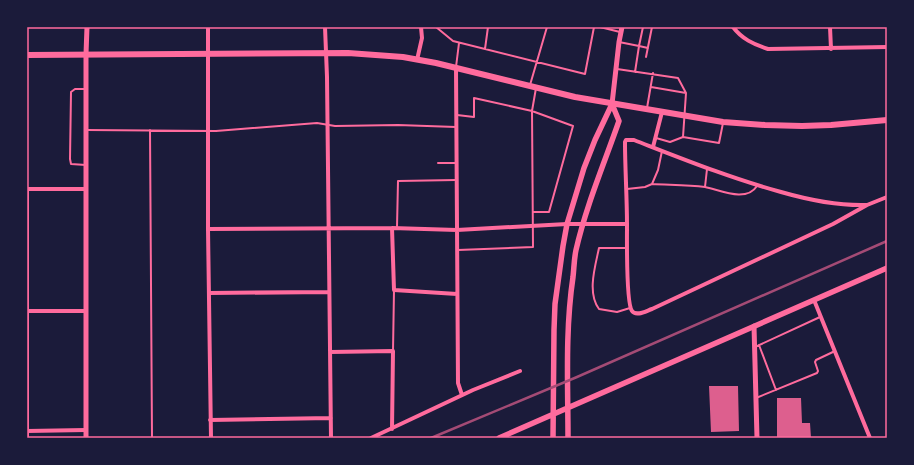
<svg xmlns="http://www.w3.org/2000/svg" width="914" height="465" viewBox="0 0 914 465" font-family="Rubik,sans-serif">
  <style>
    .building { fill: #dd5f8e }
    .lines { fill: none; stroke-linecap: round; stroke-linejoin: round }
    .service { stroke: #ff6b9d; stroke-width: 2 }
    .minor { stroke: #ff6b9d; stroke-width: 4 }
    .tertiary { stroke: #ff6b9d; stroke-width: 5 }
    .secondary { stroke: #ff6b9d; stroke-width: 5.5 }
    .primary { stroke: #ff6b9d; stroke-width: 6 }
    .rail { stroke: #a44b75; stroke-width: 2.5 }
    .neatline { fill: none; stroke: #ff6b9d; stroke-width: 1.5 }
  </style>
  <rect width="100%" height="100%" fill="#1b1b3a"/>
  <path class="building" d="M709 386H738L739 431 711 432Z
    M777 398H801L802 423H810L811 438H777Z"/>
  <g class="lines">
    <path class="service" d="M436 27 453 41 585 74 594 27
      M600 27 620 32
      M619 42 639 46 643 27
      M485 49 488 27
      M646 57 652 27
      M456 67 459 43
      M617 69 678 78 686 93 683 137 719 143 723 123
      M635 72 639 46 648 48
      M530 85 547 27
      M651 87 686 93
      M84 89H75L71 92 70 159 71 164 86 165
      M647 108 653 73
      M457 115 474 117V98L532 111 536 88
      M86 130 216 131 317 123 335 126 398 125 456 127
      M150 130 152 438
      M656 138 670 142 683 137
      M438 163H456
      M652 184C669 185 688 185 705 187 720 190 746 203 757 186
      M705 187 707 169
      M28 189V438
      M627 189 645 187 652 184 658 170 662 151
      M397 227 398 181 456 180
      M626 248H599C595 267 587 293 599 309L617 312 630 308
      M458 250 533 247 532 111 573 126 549 212H533
      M759 345 776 390
      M755 347 820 317
      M393 351 394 290
      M756 398 817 373 818 371 815 362 816 360 835 351"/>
    <path class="minor" d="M208 27V229L211 438
      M325 27 327 77 331 438
      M733 27C742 39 753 44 768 49L887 47
      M830 27 831 49
      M417 60 422 38 421 27
      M456 68 458 383 462 395
      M653 147 662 112
      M27 189H86
      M867 205C837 206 809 200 781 192 730 178 683 159 634 140H626L625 142C625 169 627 197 627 225 627 239 626 303 632 311 636 317 646 311 652 309L833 224 867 205 887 197
      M392 228 394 290 457 294
      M208 229 392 228 457 230 567 224H627
      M209 293 329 292
      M814 300 870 438
      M27 311H86
      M330 352 393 351 392 429
      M210 420 331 418
      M27 431 86 430
      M371 438 473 390 520 371"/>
    <path class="tertiary" d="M612 104 619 42 622 27
      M754 326 757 438
      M86 438V54L87 27"/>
    <path class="secondary" d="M499 438 887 268
      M553 438 554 330 555 304 563 246 567 224 584 168 595 140 612 104
      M568 438C568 385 565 331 573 277 574 269 574 259 576 250 586 206 604 164 619 121L612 104"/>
    <path class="primary" d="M27 55 348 53 403 57 436 63 575 97 723 122 765 125 802 126 831 125 887 120"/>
    <path class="rail" d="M431 438 577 377 887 241"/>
  </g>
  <rect width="914" height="465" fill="none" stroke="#1b1b3a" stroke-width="56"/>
  <rect x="28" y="28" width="858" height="409" class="neatline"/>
</svg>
